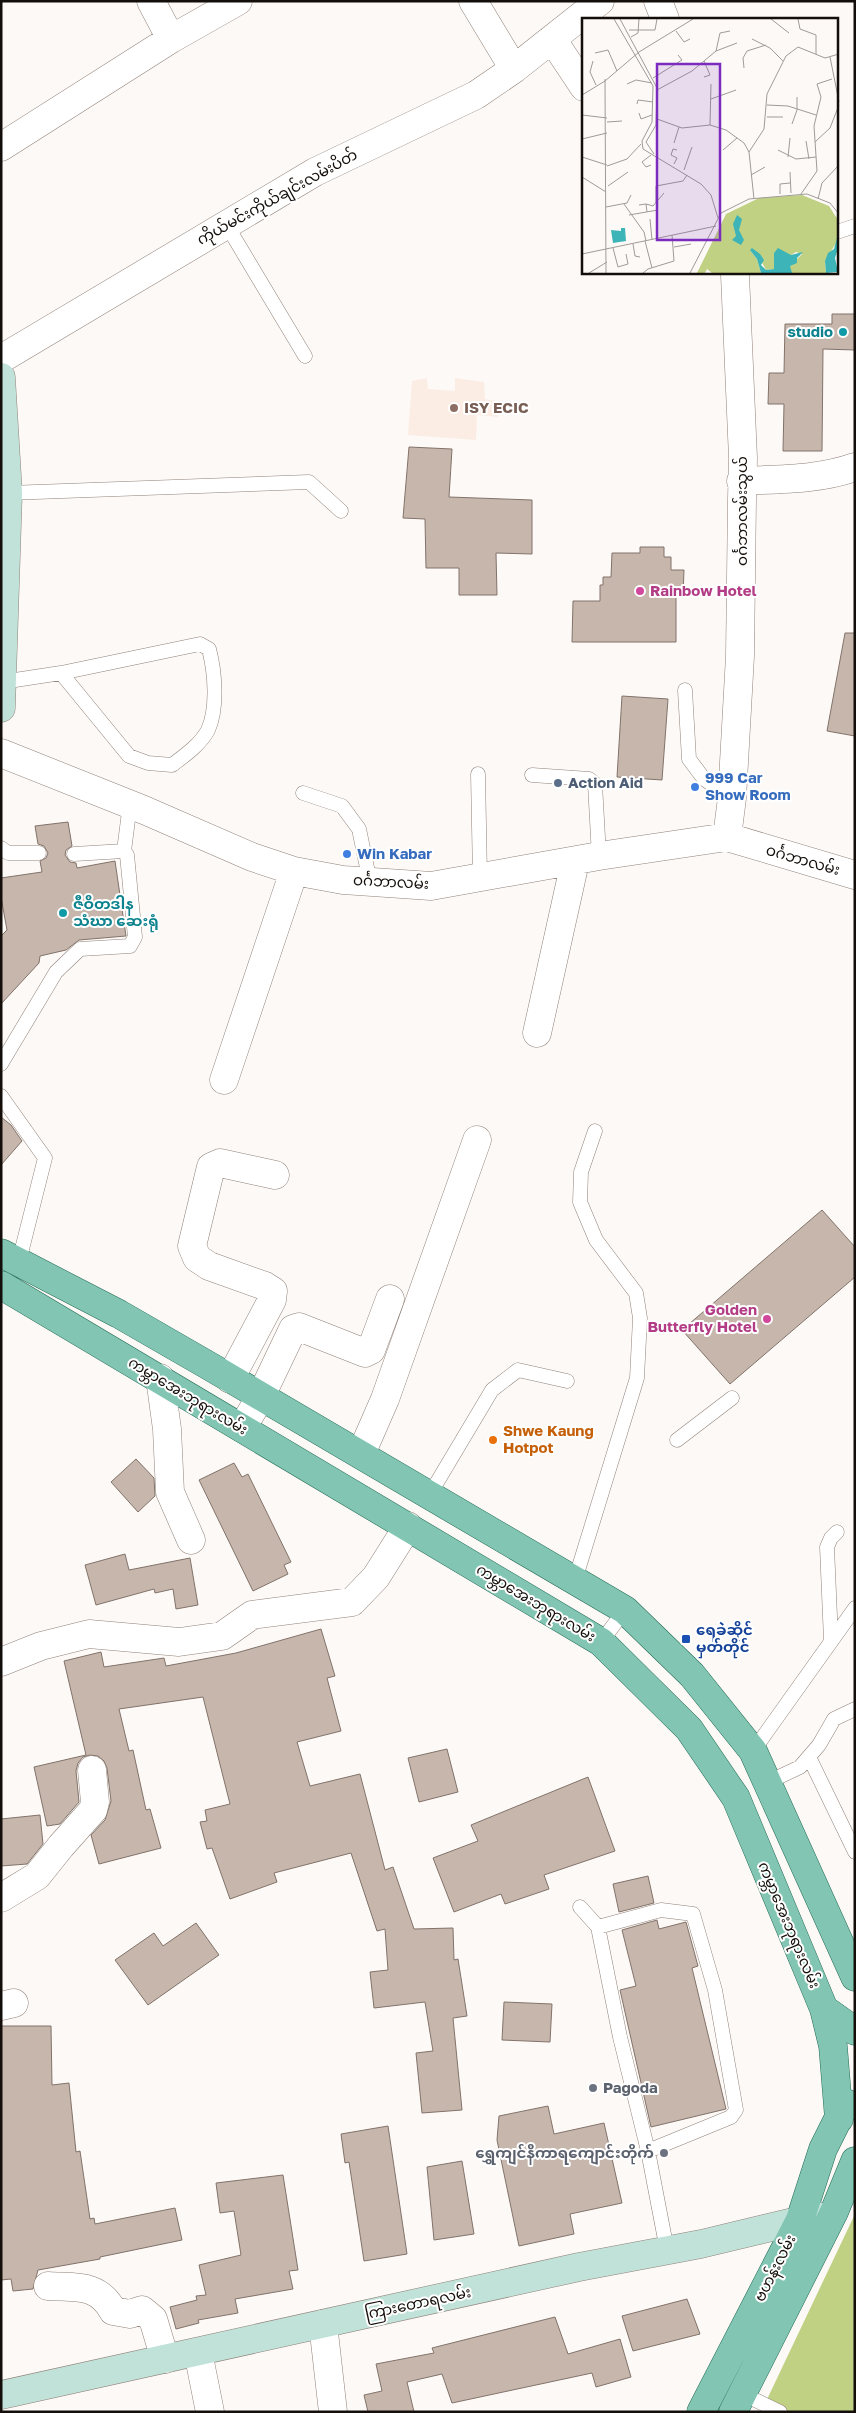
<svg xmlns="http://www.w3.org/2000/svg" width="856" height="2413" viewBox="0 0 856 2413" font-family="'Golos Text','Noto Sans Myanmar',sans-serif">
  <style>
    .built { fill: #fcede4 }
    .green { fill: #c0d183 }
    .building { fill: #c6b6ac; stroke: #82736a }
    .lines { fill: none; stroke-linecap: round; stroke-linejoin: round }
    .service-casing { stroke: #918279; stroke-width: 15 }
    .minor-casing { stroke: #918279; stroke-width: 29 }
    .secondary-casing { stroke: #918279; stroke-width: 29 }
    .primary-casing { stroke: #246c56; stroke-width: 29 }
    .service { stroke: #fff; stroke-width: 14 }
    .minor { stroke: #fff; stroke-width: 28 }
    .secondary { stroke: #c0e2d9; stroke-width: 28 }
    .primary { stroke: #81c5b2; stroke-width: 28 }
    .culture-dot { fill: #0f9aa8; stroke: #fff; stroke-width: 2 }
    .education-dot { fill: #8d6e63; stroke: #fff; stroke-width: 2 }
    .hotel-dot { fill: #d1479c; stroke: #fff; stroke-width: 2 }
    .service-dot { fill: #5c6f8a; stroke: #fff; stroke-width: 2 }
    .shop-dot { fill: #3f7fe0; stroke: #fff; stroke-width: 2 }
    .food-dot { fill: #e8710a; stroke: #fff; stroke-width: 2 }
    .transit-dot { fill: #1a4fb4; stroke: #fff; stroke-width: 2 }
    .worship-dot { fill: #6b7280; stroke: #fff; stroke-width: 2 }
    .labels { text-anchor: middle; stroke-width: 4; stroke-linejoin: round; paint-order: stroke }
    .street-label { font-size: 15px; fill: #130e0a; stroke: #fff }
    .culture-label { font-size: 15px; font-weight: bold; fill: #0d838f; stroke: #fff; text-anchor: end }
    .education-label { font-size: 15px; font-weight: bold; fill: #785e54; stroke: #fff; text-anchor: start }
    .hotel-label { font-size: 15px; font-weight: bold; fill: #b23c85; stroke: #fff; text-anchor: start }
    .shop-label { font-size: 15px; font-weight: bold; fill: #366cbe; stroke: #fff; text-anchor: start }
    .service-label { font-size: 15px; font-weight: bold; fill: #4e5e75; stroke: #fff; text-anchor: start }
    .food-label { font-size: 15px; font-weight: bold; fill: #c56008; stroke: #fff; text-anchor: start }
    .transit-label { font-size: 15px; font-weight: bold; fill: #164399; stroke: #fff; text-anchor: start }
    .worship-label { font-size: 15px; font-weight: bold; fill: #5b616d; stroke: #fff; text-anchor: start }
    .inset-road { fill: none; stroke: #9f9b98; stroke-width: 1 }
    .view { fill: #7b2cbf; fill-opacity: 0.15; stroke: #7b2cbf; stroke-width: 2.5 }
    .inset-edge { fill: none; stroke: #130e0a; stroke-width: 2.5 }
  </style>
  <rect width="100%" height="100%" fill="#fdf9f7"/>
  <path class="built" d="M427 378 428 389 455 391V378L484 382 485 399 497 401 498 417 477 415 476 440 408 435 412 381Z"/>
  <path class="green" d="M855 2214V2412H761Z"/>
  <path class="building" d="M832 314H855V350L823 349 822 451H783L784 404H768L769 373H784L785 324H832Z
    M409 447 452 449 449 497 532 500V554L496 553 497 595H459V568H426L425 519 403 518Z
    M640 547H664V557H671V570H684L683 596H676V642H572L573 601H600V585H603V577H611L612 553H640Z
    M845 633H855V736L827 731Z
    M622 696 668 699 662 780 617 777Z
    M68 822 72 846 66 850 65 855 70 862 76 863 77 868 115 861 126 936 79 940 66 950 40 956 39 963 1 1004V936L7 930 1 897V878L42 872 40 861 46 858 48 853 44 846 38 844 35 826Z
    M1 1117 11 1125 22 1141 1 1165Z
    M822 1210 855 1247V1277L730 1384 682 1330Z
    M136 1459 154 1478 155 1496 138 1512 111 1482Z
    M234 1463 242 1477 248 1474 291 1562 284 1565 288 1574 253 1591 199 1480Z
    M125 1554 129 1570 190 1558 198 1605 176 1609 173 1589 155 1593 154 1589 96 1605 85 1565Z
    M321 1629 335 1676 327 1678 341 1731 297 1742 310 1786 360 1774 385 1870 393 1867 414 1929 453 1928 454 1960 458 1959 467 2016 453 2018 462 2110 422 2113 416 2053 433 2051 425 2002 374 2008 370 1972 388 1970 385 1929 377 1931 351 1853 274 1873 277 1882 230 1899 212 1848 207 1849 200 1822 207 1821 205 1810 230 1804 203 1697 119 1709 129 1751 133 1750 146 1810 150 1809 161 1848 99 1864 91 1835 105 1820 111 1801 107 1768 104 1761 98 1756 90 1755 83 1757 78 1763 76 1771 79 1802 60 1824 47 1826 34 1767 86 1755 64 1661 101 1652 104 1667 164 1658 166 1666 236 1653Z
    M447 1749 458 1792 419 1802 408 1758Z
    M588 1777 615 1851 544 1875 549 1889 505 1904 501 1894 454 1912 433 1858 478 1841 471 1825Z
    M40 1815 43 1844 27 1864 1 1866V1819Z
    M648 1876 654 1903 619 1912 613 1884Z
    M657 1920 659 1929 686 1922 698 1966 692 1968 726 2109 651 2127 620 1990 636 1986 622 1930Z
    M196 1923 219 1955 148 2005 115 1960 154 1933 163 1946Z
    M504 2002 552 2004 550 2042 502 2040Z
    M1 2026H51L52 2085 69 2083 76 2152 80 2151 90 2219 94 2218 95 2224 175 2208 182 2240 100 2257V2259L38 2270 33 2289 13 2291 11 2279 1 2280Z
    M548 2106 554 2134 604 2123 622 2203 570 2214 574 2234 519 2246 497 2140 499 2116Z
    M388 2126 407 2254 364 2261 349 2162 345 2163 341 2134Z
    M462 2161 474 2234 434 2240 427 2167Z
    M283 2175 298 2270 289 2271 293 2289 235 2299 238 2313 198 2320 199 2323 176 2329 170 2307 197 2300 196 2296 206 2295 199 2265 241 2255 234 2211 220 2213 216 2183Z
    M687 2299 700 2334 633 2351 622 2316Z
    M555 2317 568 2354 620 2339 631 2377 596 2387 592 2373 452 2403 442 2374 407 2382 414 2412H368L364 2395 382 2391 376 2364 434 2353 432 2348Z"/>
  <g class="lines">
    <g class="service-casing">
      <path id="service" d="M226 224 305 356
        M837 232 855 226
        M8 493 309 482 341 511
        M2 682 61 673 200 644 209 649C215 672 218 708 208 730 201 744 184 756 172 765L148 763 129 756 61 673
        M685 690 689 759 704 779 732 798
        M478 774 480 877
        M532 775 589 779 595 784 599 856
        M303 793 342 806 359 829 370 882
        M1 848 8 853H39
        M74 854 124 851
        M1 1064 56 972 80 949 130 946 135 937 127 855 124 851 130 804
        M1 1096 45 1158 19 1261
        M677 1440 732 1398
        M430 1494 492 1390 518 1370 567 1381
        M575 1580 637 1378 640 1318 636 1293 596 1240 580 1202 581 1172 595 1131
        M831 1640 827 1547 831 1538 837 1532
        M601 1642 625 1610
        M753 1751 855 1608
        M809 1757 855 1852
        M766 1783 800 1767 819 1745 834 1719 855 1709
        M580 1907 598 1927 620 2037 648 2151 667 2250
        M598 1927 661 1910 693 1914 715 1990 736 2110 731 2117 648 2151
        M743 2394 780 2412"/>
    </g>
    <g class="minor-casing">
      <path id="minor" d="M151 1 171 39
        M473 1 514 69
        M658 1 665 19
        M552 39 584 87
        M1 147 171 39 238 1
        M1 359 315 172 476 95 514 69 600 1
        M741 481C779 479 819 480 855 467
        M1 753 144 810 252 857 294 871 343 880 431 886 599 856 727 837 855 875
        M727 837 732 798 740 656 742 499 743 458 735 275
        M537 1033 575 862
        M224 1080 294 871
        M160 1378 167 1429 170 1492 191 1540
        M230 1379 272 1300 273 1291 265 1286 209 1266 197 1258 192 1246 211 1167 220 1163 275 1175
        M242 1428 261 1396 293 1329 299 1327 365 1353 371 1350 390 1299
        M361 1454 385 1399 477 1140
        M1 1662 41 1646 89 1634 179 1642 222 1636 252 1615 352 1602 376 1577 408 1526
        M1 1898 37 1876 61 1846 93 1810 95 1802 92 1770
        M1 2006 14 2003
        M48 2286C76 2288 98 2283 113 2311L130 2314 142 2310 153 2319 165 2359
        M323 2324 333 2412
        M198 2352 210 2412"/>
    </g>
    <g class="secondary-casing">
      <path id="secondary" d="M1 377 8 493 1 708
        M1 2395 579 2267 701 2244 818 2216"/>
    </g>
    <g class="primary-casing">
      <path id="primary" d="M1 1253 119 1314 211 1367 625 1610 692 1675 753 1751 855 1977
        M1 1285 601 1642 689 1729 736 1798 824 2009 833 2046 839 2119
        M824 2009 855 2031
        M701 2412 800 2220 823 2149 846 2103
        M733 2412 834 2212 855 2161"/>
    </g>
    <use href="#service" class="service"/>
    <use href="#minor" class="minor"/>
    <use href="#secondary" class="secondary"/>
    <use href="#primary" class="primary"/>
  </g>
  <g class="culture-dot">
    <circle cx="843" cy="332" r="5"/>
    <circle cx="63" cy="913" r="5"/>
  </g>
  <circle class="education-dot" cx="454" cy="408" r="5"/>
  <g class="hotel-dot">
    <circle cx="640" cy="591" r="5"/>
    <circle cx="767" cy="1319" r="5"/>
  </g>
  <circle class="service-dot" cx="558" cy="783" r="5"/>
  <g class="shop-dot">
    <circle cx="695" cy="787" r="5"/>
    <circle cx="347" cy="854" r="5"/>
  </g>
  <circle class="food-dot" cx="493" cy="1440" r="5"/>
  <rect class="transit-dot" x="681" y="1634" width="10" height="10" rx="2.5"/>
  <g class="worship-dot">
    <circle cx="593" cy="2088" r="5"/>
    <circle cx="664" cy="2153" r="5"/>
  </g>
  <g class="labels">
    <g class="street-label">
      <text transform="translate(277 197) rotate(-29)" y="5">ကိုယ်မင်းကိုယ်ချင်းလမ်းပိတ်</text>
      <text transform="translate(742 511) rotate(-90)" y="5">ဝင်္ဂဘာလမ်းသွယ်</text>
      <text transform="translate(803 860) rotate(16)" y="5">ဝင်္ဂဘာလမ်း</text>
      <text transform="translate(391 882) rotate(3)" y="5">ဝင်္ဂဘာလမ်း</text>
      <text transform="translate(188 1396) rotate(31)" y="5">ကမ္ဘာအေးဘုရားလမ်း</text>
      <text transform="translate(536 1603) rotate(31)" y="5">ကမ္ဘာအေးဘုရားလမ်း</text>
      <text transform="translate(789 1925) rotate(67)" y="5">ကမ္ဘာအေးဘုရားလမ်း</text>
      <text transform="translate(775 2268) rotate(-63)" y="5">ဗဟန်းလမ်း</text>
      <text transform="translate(418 2303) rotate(-12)" y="5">ကြားတောရလမ်း</text>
    </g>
    <g class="culture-label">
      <text x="833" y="337">studio</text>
      <text x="73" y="909" text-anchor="start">ဇီဝိတဒါန<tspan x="73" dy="17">သံဃာ ဆေးရုံ</tspan></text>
    </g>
    <g class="education-label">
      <text x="464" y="413">ISY ECIC</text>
    </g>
    <g class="hotel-label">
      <text x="650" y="596">Rainbow Hotel</text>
      <text x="757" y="1315" text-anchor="end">Golden<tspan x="757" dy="17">Butterfly Hotel</tspan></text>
    </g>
    <g class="shop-label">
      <text x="705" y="783">999 Car<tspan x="705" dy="17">Show Room</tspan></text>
      <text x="357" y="859">Win Kabar</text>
    </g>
    <g class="service-label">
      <text x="568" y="788">Action Aid</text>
    </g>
    <g class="food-label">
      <text x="503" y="1436">Shwe Kaung<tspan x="503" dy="17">Hotpot</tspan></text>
    </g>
    <g class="transit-label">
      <text x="696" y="1635">ရေခဲဆိုင်<tspan x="696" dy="17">မှတ်တိုင်</tspan></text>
    </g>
    <g class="worship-label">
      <text x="603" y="2093">Pagoda</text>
      <text x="654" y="2158" text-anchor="end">ရွှေကျင်နိကာရကျောင်းတိုက်</text>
    </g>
  </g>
  <g transform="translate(582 18)">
    <rect width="256" height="256" fill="#fdf9f7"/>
    <path d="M220 177 247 188 256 202V222L243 243 244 255H208V248L220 236 214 234 209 237 192 235V251L184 252 177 239 168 232 175 241 179 255H130L125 251 123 255H115L144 196 177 180Z" fill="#c0d183"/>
    <path d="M155 197 160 201 157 212 162 222 159 227 150 222 154 218 151 206ZM39 210H43L44 223 31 225 29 212 39 213ZM256 216V231L253 240 256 254 244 255 243 243 246 235 252 231ZM170 230 178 236 182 242 179 247 184 252 192 251V235L196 230 209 237 221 234 215 240V245L208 248 210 255H179L175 241 168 232Z" fill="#3db4b7"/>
    <path class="inset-road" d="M32 1 71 68 70 104 60 123 61 131 119 166 129 177 136 200M38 1 75 70 74 107 64 124 72 136M189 1 207 15M216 1 218 11 234 17V36M47 12H73L75 1M94 13 102 24 108 21M49 19 56 15 57 1M170 21 188 30 201 43M134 33 138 15 148 13M13 35 26 32 35 53M248 39 257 84M11 43 8 54 14 67M162 50 161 40 165 33 184 27M122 59 128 57 122 43M71 60 100 42 96 37M23 61 24 255M45 66 54 62 70 65M75 72 110 53 134 33 155 25M0 77 23 63 57 34 111 1M239 79 235 66 250 61M129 81 154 72M55 86 56 82 71 84M185 87 206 88 234 97M57 95 59 101 70 97M0 97 25 100M185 99H201M75 101 100 110 128 107 144 112 162 125 167 134 172 181M25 104 40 103M210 106 215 92V79M128 107 129 66M0 121 25 115M224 123 227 141M233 124 248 110 257 87M92 125 97 109M141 132 155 120M196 132 214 141 234 139M167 134 182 111 185 76 204 38 216 29 243 40 257 36M0 139 25 147M206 139 208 120M92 146 95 140 89 137 91 131 95 132M69 147 64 149 60 144 69 137M25 148 45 141 59 126M102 152 110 129M208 154 209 175M169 157 183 149M0 159 24 174M26 168 46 154M198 176V166L208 165M219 176 235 153 232 108 239 79M236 181 240 165 257 147M74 185V168L101 163 105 157M42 186 62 214 64 223M64 186 71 188 82 175M57 187 64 186 65 194M24 189 45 185 49 177M47 197 76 192M68 201 70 222M63 223 70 250M51 226 53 238 58 239M92 229 109 226M31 230 36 249 46 246 44 236M0 236 134 208M7 255 25 244M61 255 66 251 92 243 90 217M108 255 139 195 167 181 225 176 248 185 257 196"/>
    <path class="view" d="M75 46H138V222H75Z"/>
    <rect width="256" height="256" class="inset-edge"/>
  </g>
  <rect width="856" height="2413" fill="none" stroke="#130e0a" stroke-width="5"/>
</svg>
